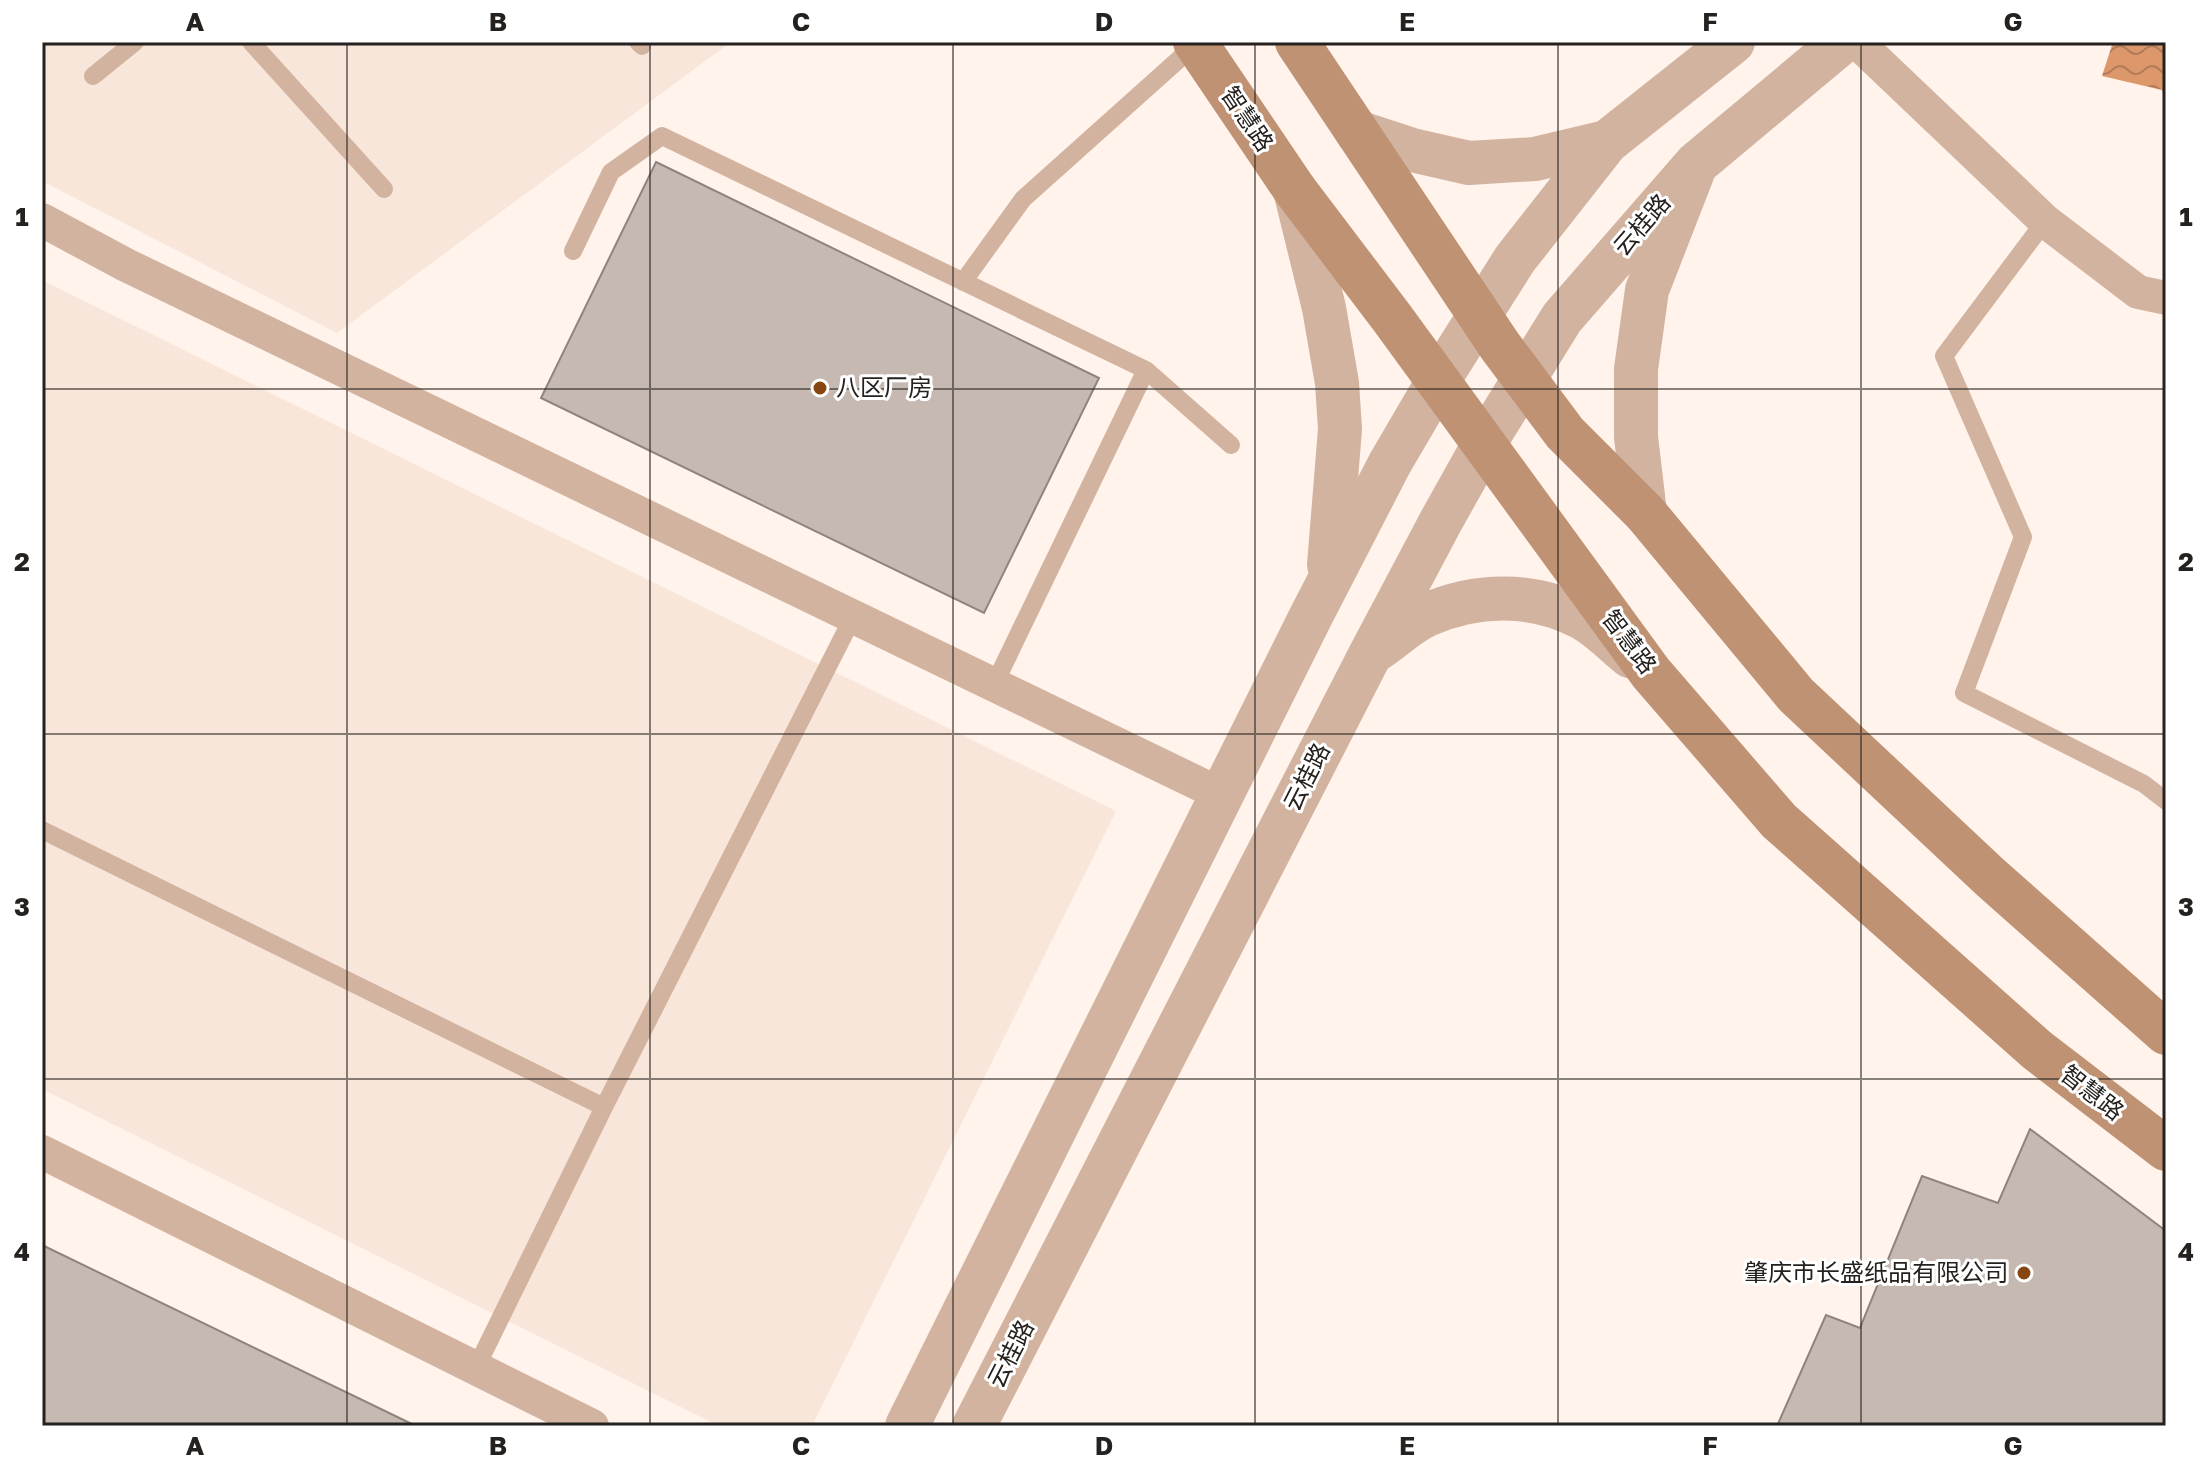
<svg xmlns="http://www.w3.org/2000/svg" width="2208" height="1468" viewBox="0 0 2208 1468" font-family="'Golos Text','Noto Sans SC',sans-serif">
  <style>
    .built { fill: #f9e6da }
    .water { fill: url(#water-waves) }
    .building { fill: #c5b9b2; stroke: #8f847d; stroke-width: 2 }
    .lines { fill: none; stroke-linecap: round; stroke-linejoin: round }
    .service { stroke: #d2b39f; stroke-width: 18 }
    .minor { stroke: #d2b39f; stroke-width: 34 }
    .tertiary { stroke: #d2b39f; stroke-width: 44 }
    .secondary { stroke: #c09274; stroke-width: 44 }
    .grid { fill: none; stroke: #25211e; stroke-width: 2; stroke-opacity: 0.55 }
    .poi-dot { fill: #874611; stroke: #fff; stroke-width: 3 }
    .labels { text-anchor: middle; stroke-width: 6; stroke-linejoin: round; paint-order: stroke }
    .street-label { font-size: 24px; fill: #25211e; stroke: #fff }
    .poi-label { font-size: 24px; fill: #25211e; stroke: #fff; text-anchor: start }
    .neatline { fill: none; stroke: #25211e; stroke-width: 3 }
    .grid-label { font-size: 26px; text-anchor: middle; font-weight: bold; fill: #25211e }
  </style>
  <defs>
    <pattern id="water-waves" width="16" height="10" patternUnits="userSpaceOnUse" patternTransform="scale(2)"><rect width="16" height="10" fill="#dc976a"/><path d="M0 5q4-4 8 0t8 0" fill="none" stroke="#b27b57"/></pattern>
  </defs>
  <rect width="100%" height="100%" fill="#fff3eb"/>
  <path class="built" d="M42 42H731L337 333 42 181Z
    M42 280 1116 811 812 1426H719L42 1089Z"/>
  <path class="water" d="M2113 42H2166V102L2162 90 2102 76Z"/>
  <path class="building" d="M656 162 1099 378 984 613 541 398Z
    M2030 1129 2166 1231V1426H1777L1826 1315 1860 1328 1922 1176 1998 1203Z
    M42 1245 416 1426H42Z"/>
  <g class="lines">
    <path class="service" d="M251 42 384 189
      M638 42 642 46
      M93 76 135 42
      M2045 221 1944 356 2023 537 1964 693 2144 784 2166 801
      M573 251 611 172 662 136 1146 370 1231 445
      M963 282 1023 199 1196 44
      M994 685 1146 370
      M42 830 604 1107
      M476 1368 604 1107 853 617"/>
    <path class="minor" d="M1857 42 2045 221 2138 292 2166 298
      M42 220 126 265 1222 795
      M42 1152 592 1426"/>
    <path class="tertiary" d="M1357 132 1412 150 1469 163 1535 159 1607 142
      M1295 190 1324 308 1337 383 1340 429 1329 565
      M1645 513 1636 437V369L1647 290 1696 164 1842 42
      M1376 650C1393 639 1409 623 1427 615 1476 593 1534 592 1582 618 1599 627 1615 644 1630 656
      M907 1426 1312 614 1390 463 1438 381 1515 259 1607 142 1733 42
      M974 1426 1371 653 1441 521 1484 444 1562 318 1696 164"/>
    <path class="secondary" d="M1195 42 1295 190 1392 318 1651 673 1779 821 2037 1050 2166 1149
      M1297 42 1500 346 1565 433 1645 513 1796 695 1990 877 2166 1033"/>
  </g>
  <path class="grid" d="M347 42V1426M650 42V1426M953 42V1426M1255 42V1426M1558 42V1426M1861 42V1426M42 389H2166M42 734H2166M42 1079H2166"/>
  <g class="poi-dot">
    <circle cx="820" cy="388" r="8"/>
    <circle cx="2024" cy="1273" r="8"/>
  </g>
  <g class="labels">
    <g class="street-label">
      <text transform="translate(1247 119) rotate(56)" y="8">智慧路</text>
      <text transform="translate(1642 225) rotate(-49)" y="8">云桂路</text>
      <text transform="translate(1629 642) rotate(53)" y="8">智慧路</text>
      <text transform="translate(1307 777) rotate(-63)" y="8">云桂路</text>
      <text transform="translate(2092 1093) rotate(38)" y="8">智慧路</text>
      <text transform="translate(1011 1354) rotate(-63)" y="8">云桂路</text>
    </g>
    <g class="poi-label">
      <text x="836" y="396">八区厂房</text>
      <text x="2008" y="1281" text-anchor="end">肇庆市长盛纸品有限公司</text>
    </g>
  </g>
  <rect width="2208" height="1468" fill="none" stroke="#ffffff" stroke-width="88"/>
  <rect x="44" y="44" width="2120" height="1380" class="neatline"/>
  <g class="grid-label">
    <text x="195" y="31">A</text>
    <text x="498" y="31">B</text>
    <text x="801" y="31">C</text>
    <text x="1104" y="31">D</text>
    <text x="1407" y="31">E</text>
    <text x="1710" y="31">F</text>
    <text x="2013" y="31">G</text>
    <text x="22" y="226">1</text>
    <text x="2186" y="226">1</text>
    <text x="22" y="571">2</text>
    <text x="2186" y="571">2</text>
    <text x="22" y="916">3</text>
    <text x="2186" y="916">3</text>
    <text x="22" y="1261">4</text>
    <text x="2186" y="1261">4</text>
    <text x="195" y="1455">A</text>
    <text x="498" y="1455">B</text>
    <text x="801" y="1455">C</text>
    <text x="1104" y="1455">D</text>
    <text x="1407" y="1455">E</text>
    <text x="1710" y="1455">F</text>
    <text x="2013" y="1455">G</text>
  </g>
</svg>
